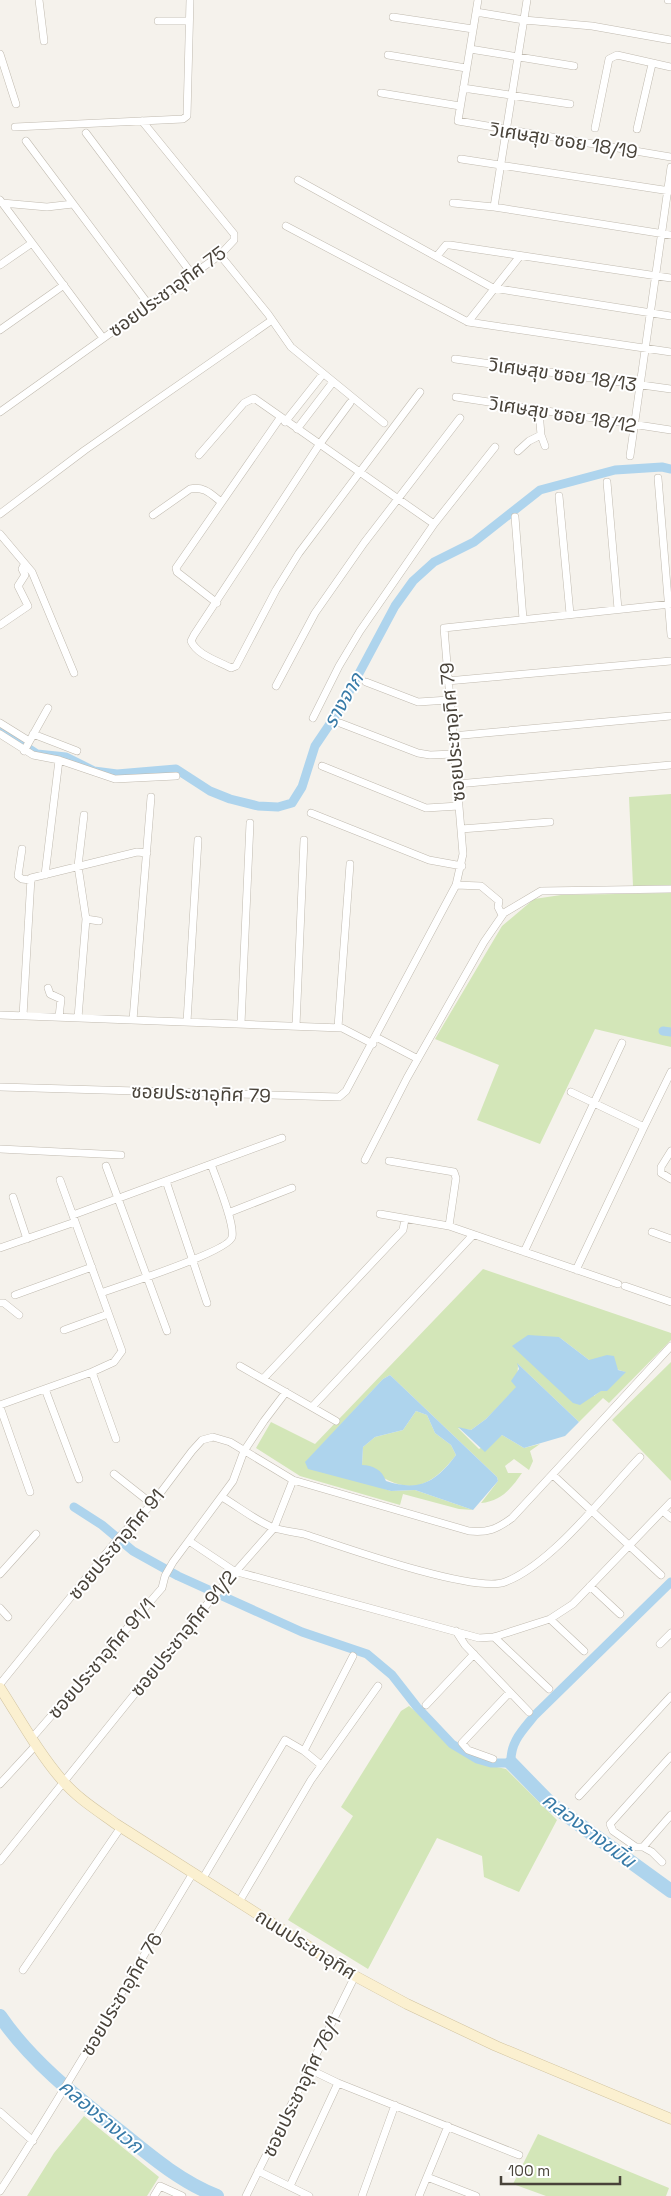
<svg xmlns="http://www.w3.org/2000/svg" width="671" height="2196" viewBox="0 0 671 2196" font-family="'Space Grotesk','Noto Sans Thai',sans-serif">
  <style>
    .green { fill: #d3e6b8; fill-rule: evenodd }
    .water { fill: #aed4ed; fill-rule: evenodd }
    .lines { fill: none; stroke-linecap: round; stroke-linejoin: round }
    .canal { stroke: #aed4ed; stroke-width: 9 }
    .river { stroke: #aed4ed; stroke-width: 14 }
    .minor-casing { stroke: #c0baaf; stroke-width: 8 }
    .secondary-casing { stroke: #d1c39f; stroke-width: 11 }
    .minor { stroke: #fff; stroke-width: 7 }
    .secondary { stroke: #fbf0d0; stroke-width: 10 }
    .labels { text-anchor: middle; stroke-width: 4; stroke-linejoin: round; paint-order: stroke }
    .street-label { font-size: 19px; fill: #49433a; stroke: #fff }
    .water-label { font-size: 20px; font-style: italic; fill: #377aa7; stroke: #fff }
  </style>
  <rect width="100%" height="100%" fill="#f5f2ec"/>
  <path class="green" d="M671 794V885L633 886 629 797Z
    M671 893V1047L595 1029 540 1144 477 1120 499 1065 435 1039 502 926 534 899 561 895Z
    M483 1269 671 1333V1340L609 1403 603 1398 579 1422 518 1364 517 1387 486 1419 471 1430 458 1428 479 1449 502 1435 524 1448 540 1444 530 1451 533 1461 529 1470 514 1459 505 1466 508 1473H522C511 1489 501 1501 481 1503L498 1481 497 1477 390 1375 383 1379 306 1462 391 1491 415 1490 473 1510 459 1509 403 1494 400 1505 300 1476 256 1448 271 1422 315 1444ZM559 1337 589 1360 625 1372 594 1396Z
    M671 1362V1481L612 1420Z
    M416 1411 427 1415 435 1433 451 1445 456 1455C424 1497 402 1492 362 1465L363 1447 375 1437 403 1430Z
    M409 1706 474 1762 506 1769 557 1820 519 1892 484 1877 482 1856 437 1838 368 1969 288 1920 353 1816 341 1807 401 1711Z
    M84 2116 159 2177 147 2196H27L54 2153Z
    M538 2134 669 2188 666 2196H546L513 2184Z"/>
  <path class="water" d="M528 1335 559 1337 589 1360 607 1355 614 1356 618 1370 626 1372 607 1391H601L580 1405 573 1403 512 1346Z
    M517 1363 579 1422 565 1436 524 1448 502 1435 485 1452 458 1427 471 1430 486 1419 516 1387 511 1381 519 1369Z
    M390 1375 497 1477 498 1481 473 1510 415 1490 391 1491 308 1469 305 1462 383 1379ZM416 1411 427 1415 435 1433 451 1445 456 1455C436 1482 419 1492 386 1481 382 1470 373 1465 362 1465L363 1447 375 1437 403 1430Z"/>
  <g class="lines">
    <path class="canal" d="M0 730 37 754 66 757 94 771 117 774 176 769 210 791 230 799 258 806 278 807 292 803 302 787 315 746 340 709 395 606 413 581 434 562 474 542 540 490 615 470 662 467 671 469
      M663 1031 671 1032
      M74 1507 102 1525 133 1551 178 1576 302 1632 367 1654 392 1675 417 1707 452 1744 477 1759 491 1763H511C510 1742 522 1731 535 1715L671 1582"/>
    <path class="river" d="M511 1763 551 1804 671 1891
      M0 2016C30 2060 74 2095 116 2128 148 2154 179 2181 217 2196"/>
    <g class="minor-casing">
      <path id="minor" d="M39 0 44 41
        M478 0 458 121 671 157
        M668 0H671
        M476 12 524 20 592 26 671 40
        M393 17 473 29
        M158 21H189
        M470 49 574 66
        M0 54 16 104
        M388 55 466 68
        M463 88 570 104
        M381 93 460 106
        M15 127 183 119 187 116 190 0
        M595 128 609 59 617 55 671 67
        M637 129 652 64
        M86 133 192 274
        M26 141 149 305
        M461 159 670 191
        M298 180 493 288 671 316
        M0 200 103 338
        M2 203 47 207 73 204
        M453 203 494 207 671 235
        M494 207 527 0
        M286 226 468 322 520 256
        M220 255 268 314 291 347 384 423
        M437 256 446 245H450L671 278
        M0 265 32 243
        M468 322 671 352
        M0 330 64 285
        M455 359 671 389
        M456 397 671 430
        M350 403 319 445 194 635 191 641C197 655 218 661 231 668L236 666 276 590 299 553 420 392
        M539 411 541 435 545 446
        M0 412 220 255 234 240V234L142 121
        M285 422 323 374
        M297 429 333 382
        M518 451 529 441 541 435
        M199 455 244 403 254 398 434 524 495 447
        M630 456 671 167
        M658 478 671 635
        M607 482 618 609
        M559 496 570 614
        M0 514 85 450 272 320
        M153 515 190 489C204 486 211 494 221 502
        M515 517 523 619
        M0 534 32 572 74 673
        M217 603 177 572 176 568 280 418
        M0 625 28 606 18 586 25 575 22 569 24 565
        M447 681 671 661
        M366 682 418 702 449 700
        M276 686 315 613 364 543 460 418
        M313 718 339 666 360 631 434 524
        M0 723 29 741
        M340 723 418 753 430 755 454 754
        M0 734 33 755 59 760 115 779 176 776
        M33 734 77 751
        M452 736 671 716
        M24 751 48 708
        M322 766 426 808 459 806
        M457 784 671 765
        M311 813 429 860 462 866
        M461 829 550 822
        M22 849 18 876 22 879 30 880
        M45 875 59 760
        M456 885 481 886 499 901 498 907 502 915
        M86 919 99 921
        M48 988 50 994 61 999 59 1017
        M0 1015 342 1028 373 1044
        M23 1016 31 878 137 852 147 853
        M78 1018 86 919 78 866 84 815
        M133 1020 151 797
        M187 1022 198 840
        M241 1024 250 823
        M296 1026 304 840
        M338 1027 350 864
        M376 1037 418 1059
        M0 1087 339 1097 346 1091 456 885 463 854 444 628 671 604
        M571 1092 644 1127 576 1270
        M644 1127 671 1072
        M0 1149 121 1155
        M671 1151 661 1167V1173L671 1179
        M365 1160 407 1078 484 942 504 913 541 891 671 889
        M389 1161 454 1172 456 1178 449 1226
        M106 1166 167 1331
        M166 1181 207 1303
        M13 1197 27 1239
        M228 1213 292 1188
        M380 1214 449 1226 618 1284
        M73 1215 282 1138
        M652 1232 671 1239
        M0 1248 75 1222
        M524 1252 622 1043
        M625 1286 671 1302
        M101 1293C120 1286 230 1251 232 1237 235 1223 216 1179 211 1164
        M15 1295 92 1267
        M0 1303H4L19 1315
        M64 1330 108 1314
        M240 1366 336 1421
        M92 1372 116 1439
        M263 1379 403 1230 405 1219
        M45 1389 79 1479
        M0 1405 92 1372 114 1362 122 1351 60 1180
        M0 1407 30 1492
        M312 1407 473 1235
        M114 1474 152 1504
        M553 1475 661 1575
        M222 1497C239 1507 256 1521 274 1528 284 1531 294 1532 304 1534 340 1546 475 1594 505 1582 552 1564 604 1495 640 1457
        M663 1511 671 1518
        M189 1541 234 1571 479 1638 494 1637 550 1619 573 1604 671 1502
        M0 1574 36 1534
        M590 1586 620 1614
        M0 1608 8 1617
        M550 1619 584 1651
        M456 1631 465 1645 529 1712
        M494 1637 549 1689
        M660 1644 671 1633
        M0 1684 121 1535 152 1504 192 1451 202 1440 213 1437 230 1442 293 1480 469 1531C488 1533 497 1529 512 1518L671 1346
        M426 1705 474 1654
        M32 1738 162 1588 165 1576 173 1562 233 1481 244 1451 264 1421 286 1392
        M304 1751 353 1656
        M493 1759 468 1750 462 1743 510 1692
        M0 1784 36 1745
        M579 1796 671 1696
        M643 1847 671 1815
        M0 1861 208 1603 274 1528 293 1480
        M662 1862 652 1852 643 1847H636L613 1831 610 1824 671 1756
        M203 1878 285 1740 304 1751 321 1765
        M239 1902 311 1780 378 1686
        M23 1970 121 1827
        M309 2069 338 2083 519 2155
        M0 2112 33 2141
        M258 2171 309 2196
        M427 2177 476 2196
        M290 2186 338 2083
        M0 2191C68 2087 129 1979 193 1873
        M154 2196 160 2186 182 2196
        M246 2196 355 1976
        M362 2196 395 2105
        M419 2196 448 2126"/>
    </g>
    <g class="secondary-casing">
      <path id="secondary" d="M0 1688C20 1719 38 1752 62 1780 77 1798 98 1811 116 1824L355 1976 407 2004 496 2046 671 2119"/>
    </g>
    <use href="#minor" class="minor"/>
    <use href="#secondary" class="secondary"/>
  </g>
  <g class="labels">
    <g class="street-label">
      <text transform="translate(564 140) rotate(9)" y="7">วิเศษสุข ซอย 18/19</text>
      <text transform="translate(167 291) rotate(-36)" y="7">ซอยประชาอุทิศ 75</text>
      <text transform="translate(563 374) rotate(8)" y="7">วิเศษสุข ซอย 18/13</text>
      <text transform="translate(563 414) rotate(9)" y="7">วิเศษสุข ซอย 18/12</text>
      <text transform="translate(452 732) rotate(-95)" y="7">ซอยประชาอุทิศ 79</text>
      <text transform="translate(201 1093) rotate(2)" y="7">ซอยประชาอุทิศ 79</text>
      <text transform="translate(116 1544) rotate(-50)" y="7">ซอยประชาอุทิศ 91</text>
      <text transform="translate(183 1633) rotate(-51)" y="7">ซอยประชาอุทิศ 91/2</text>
      <text transform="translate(101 1658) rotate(-49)" y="7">ซอยประชาอุทิศ 91/1</text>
      <text transform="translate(306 1944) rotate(32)" y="7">ถนนประชาอุทิศ</text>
      <text transform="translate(121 1994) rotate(-59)" y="7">ซอยประชาอุทิศ 76</text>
      <text transform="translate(301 2086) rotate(-64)" y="7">ซอยประชาอุทิศ 76/1</text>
    </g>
    <g class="water-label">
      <text transform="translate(343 700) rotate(-60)" y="7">รางจาก</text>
      <text transform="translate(589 1830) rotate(37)" y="7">คลองรางขมิ้น</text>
      <text transform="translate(101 2116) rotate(40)" y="7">คลองรางเวก</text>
    </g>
  </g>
  <path d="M501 2176v8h119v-8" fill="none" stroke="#49433a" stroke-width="2.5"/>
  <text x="508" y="2176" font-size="15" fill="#49433a" stroke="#ffffff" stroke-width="4" paint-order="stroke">100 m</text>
</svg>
